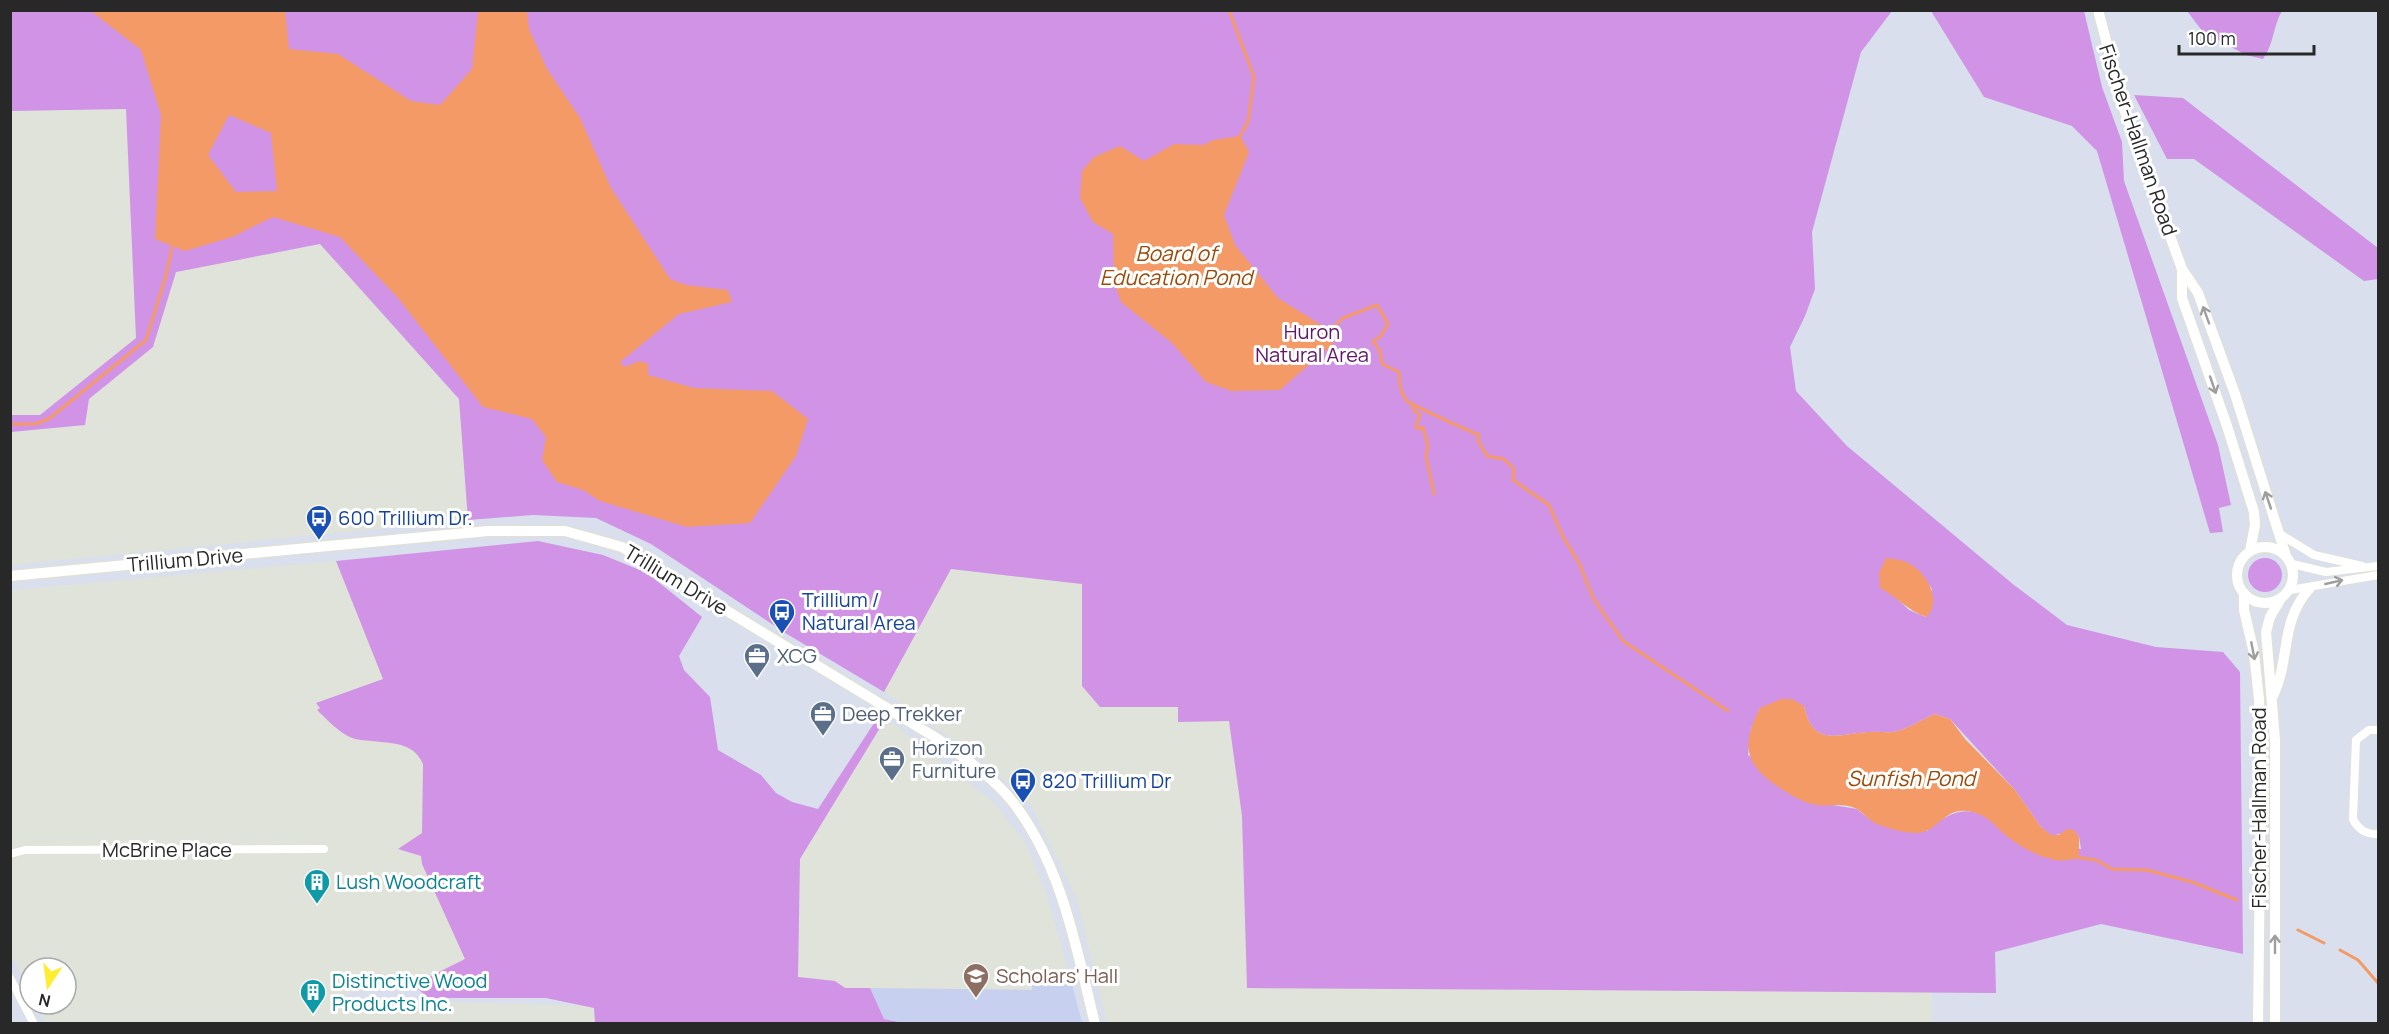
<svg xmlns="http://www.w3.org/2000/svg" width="2389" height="1034" viewBox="0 0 2389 1034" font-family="Manrope,sans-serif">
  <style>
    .industrial { fill: #e0e3da }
    .education { fill: #c7d0ee }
    .green { fill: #d193e5; fill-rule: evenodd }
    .water { fill: #f39a67; fill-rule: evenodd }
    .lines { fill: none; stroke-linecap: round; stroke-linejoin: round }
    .stream { stroke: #f39a67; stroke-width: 3 }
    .street-casing { stroke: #e2e1cf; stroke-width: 9 }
    .secondary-casing { stroke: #e2e1cf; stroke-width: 12 }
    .street { stroke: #fff; stroke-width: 8 }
    .secondary { stroke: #fff; stroke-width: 10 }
    .oneway { stroke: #9e9e9e }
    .labels { text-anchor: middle; stroke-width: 6; stroke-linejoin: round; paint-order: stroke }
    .street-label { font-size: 20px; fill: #282828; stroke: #fff }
    .park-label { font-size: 20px; fill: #5f1667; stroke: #fff }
    .transit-label { font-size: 20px; fill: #164399; stroke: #fff; text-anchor: start }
    .service-label { font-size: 20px; fill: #4e5e75; stroke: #fff; text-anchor: start }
    .culture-label { font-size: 20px; fill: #0d838f; stroke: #fff; text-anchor: start }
    .education-label { font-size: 20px; fill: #785e54; stroke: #fff; text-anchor: start }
    .water-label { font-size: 21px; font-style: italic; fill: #9d4a08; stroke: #fff }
  </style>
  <rect width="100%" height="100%" fill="#d9dfec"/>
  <path class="industrial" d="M126 109 136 338 40 415H11L10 111Z
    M320 244 459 400 468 520 11 565V432L85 425 89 399 153 347 176 272Z
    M336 561 386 681 317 710 423 747 468 965 323 999 598 1006 597 1023H46L36 1004H66V968H30V993L11 954V590Z
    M950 569 1083 584 1082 686 1178 707V722L1229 721 1242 816 1247 987 1932 992V1023H1107L1077 899 1031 805 984 761 884 692Z
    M886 718 993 802 1026 844 1046 893 1069 972 1033 969 1032 990 845 988 835 981 798 977 800 859Z"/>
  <path class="education" d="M1033 969 1069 972 1082 1023H903L884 1019 870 988 1032 990Z"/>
  <path class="green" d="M11 11H1892L1861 52 1812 232 1815 289 1805 316 1790 347 1796 391 1847 446 2014 585 2067 625 2156 647 2223 652 2240 672 2243 954 2101 924 1995 952 1996 993 1247 988 1242 816 1229 721 1178 722V707H1100L1082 686V584L951 569 884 692 787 634 651 544 596 518 533 515 468 520 459 399 320 244 176 272 153 347 89 399 85 425 11 432 10 415H40L136 338 126 109 11 111ZM1918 570 1932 589 1926 617 1909 610 1892 594ZM1804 706C1813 749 1840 733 1870 732 1877 731 1885 733 1893 732 1907 730 1922 719 1935 714L1950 719 2015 790 2041 827 2051 836 2074 831 2079 837 2081 849C2058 845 2033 844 2011 838 2004 835 1999 827 1993 822 1969 802 1947 813 1927 831L1868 818 1857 809 1827 804 1748 755 1751 729 1760 708Z
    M1931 11H2084L2102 87 2122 142 2124 181 2218 445 2231 505 2219 508 2223 532 2210 533 2097 151 2072 126 1984 97Z
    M2187 11H2282C2273 26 2274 44 2263 59L2246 55 2203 32Z
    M2134 95 2183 98 2378 248V279L2364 281 2194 159H2167Z
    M538 541 603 555 647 573 702 617 679 656 684 670 710 697 718 750 761 775 776 793 792 802 818 809 880 714 886 718 800 859 798 977 835 981 845 988H870L884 1019 903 1023H595L594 1008 546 998H429L413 985 465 959 422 864 421 856 398 849 422 833 423 764C412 736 375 745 352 738 341 734 326 719 317 710L320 708 316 703 383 679 336 561Z
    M2248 575a17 17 0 1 1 34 0a17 17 0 1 1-34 0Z"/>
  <path class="water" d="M91 11H285L289 49 338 54 411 101 440 105 472 69 478 11H527L529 29 547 69 580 118 611 188 670 279 686 285 728 290 732 302 679 314 620 362 624 367 640 361 648 364V375L694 388 772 391 808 419 796 456 750 523 687 527 600 501 583 490 557 482 542 460 546 437 532 419 483 407 398 298 340 237 273 217 232 237 185 251 155 239 161 115 141 50ZM229 115 271 133 277 191 236 192 208 155Z
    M1240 136 1249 152 1224 215 1235 245 1278 298 1323 326 1334 343 1280 390 1231 391 1206 382 1172 343 1121 302 1114 282 1113 234 1093 222 1080 198 1082 171 1094 157 1120 146 1144 161 1174 144 1204 145 1213 140Z
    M1886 558C1892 559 1900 559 1906 562 1925 570 1943 599 1927 617 1908 611 1897 597 1880 588L1879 573Z
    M1781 699H1792L1804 706C1813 749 1840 733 1870 732 1877 731 1885 733 1893 732 1907 730 1922 719 1935 714L1950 719 1965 739 2015 790 2041 827 2051 835H2059L2067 829 2074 830 2079 837V856C2059 869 2027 851 2009 838 1997 829 1991 818 1976 813 1945 803 1941 830 1919 833 1909 834 1885 828 1875 823 1868 820 1864 813 1857 809 1843 802 1830 807 1817 805 1803 803 1791 795 1780 788 1744 765 1741 745 1760 708Z"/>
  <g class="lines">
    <path class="stream" d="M1229 10 1254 77 1248 122 1240 136
      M1327 333 1343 318 1377 305 1388 324 1380 337 1373 341 1380 351 1382 364 1399 372C1399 381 1400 392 1406 400 1409 404 1471 432 1479 435L1478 441 1487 456 1504 459 1514 469 1513 480 1549 505 1562 535 1579 563 1593 598 1623 641 1728 711
      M1412 404 1413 409 1420 415 1416 426 1418 429 1423 427 1428 446 1426 456 1434 494
      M10 424H36L50 418 146 340 166 275 173 243
      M2075 857 2096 860 2112 869 2147 870 2192 882 2237 900
      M2298 930 2324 943
      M2340 950 2358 960 2378 983"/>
    <g class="street-casing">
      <path id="street" d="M2280 534 2314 555 2362 566
        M2292 564 2326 572 2378 566
        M2290 590 2378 575
        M2378 730H2369L2356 740 2353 819C2358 830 2366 834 2378 834
        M10 854 25 850 324 849
        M10 978 34 1024"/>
    </g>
    <g class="secondary-casing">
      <path id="secondary" d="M2098 10 2124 109 2182 269 2198 293 2235 394 2286 556
        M2182 269V298L2227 426 2254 512 2255 525 2250 551
        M2237 575a28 28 0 1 1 56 0a28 28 0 1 1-56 0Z
        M10 576 488 531H565L622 547 938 739C964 758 992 776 1012 801 1062 865 1076 947 1095 1024
        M2244 593V610L2254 653 2259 699 2261 773 2258 1024
        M2273 696C2291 659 2279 622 2310 588
        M2275 1024V740L2266 632 2270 617 2280 600"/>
    </g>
    <use href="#street" class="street"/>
    <use href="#secondary" class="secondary"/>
  </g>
  <defs><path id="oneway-shaft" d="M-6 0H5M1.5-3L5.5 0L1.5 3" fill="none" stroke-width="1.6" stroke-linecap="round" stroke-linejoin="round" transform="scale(1.5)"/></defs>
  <g class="oneway">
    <use href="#oneway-shaft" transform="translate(2206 315) rotate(-110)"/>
    <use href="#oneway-shaft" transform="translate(2213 385) rotate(71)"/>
    <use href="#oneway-shaft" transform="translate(2268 500) rotate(-109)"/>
    <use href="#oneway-shaft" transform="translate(2334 582) rotate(-13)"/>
    <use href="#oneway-shaft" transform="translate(2253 651) rotate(79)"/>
    <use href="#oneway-shaft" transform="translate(2275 944) rotate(-90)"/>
  </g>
  <defs>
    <g id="bus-pin" transform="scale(1.35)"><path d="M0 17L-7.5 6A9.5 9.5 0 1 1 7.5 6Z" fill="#1a4fb4" stroke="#fff"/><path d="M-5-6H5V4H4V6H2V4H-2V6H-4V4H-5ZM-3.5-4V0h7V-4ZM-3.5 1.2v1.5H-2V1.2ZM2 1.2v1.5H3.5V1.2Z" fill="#fff"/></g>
    <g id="office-pin" transform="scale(1.35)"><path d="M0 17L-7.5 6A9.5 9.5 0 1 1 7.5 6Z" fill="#5c6f8a" stroke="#fff"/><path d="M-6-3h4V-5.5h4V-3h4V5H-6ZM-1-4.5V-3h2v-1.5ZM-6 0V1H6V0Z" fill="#fff"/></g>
    <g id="building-pin" transform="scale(1.35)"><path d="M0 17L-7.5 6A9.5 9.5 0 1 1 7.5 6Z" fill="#0f9aa8" stroke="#fff"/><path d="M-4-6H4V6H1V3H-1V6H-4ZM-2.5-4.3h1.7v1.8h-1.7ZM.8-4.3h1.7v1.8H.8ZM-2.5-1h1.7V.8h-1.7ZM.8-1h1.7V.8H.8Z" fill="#fff"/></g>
    <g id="school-pin" transform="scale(1.35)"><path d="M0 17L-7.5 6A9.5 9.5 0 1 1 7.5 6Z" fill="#8d6e63" stroke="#fff"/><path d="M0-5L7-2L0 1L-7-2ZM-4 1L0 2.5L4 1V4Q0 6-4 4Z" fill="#fff"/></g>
  </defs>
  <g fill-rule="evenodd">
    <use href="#bus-pin" x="319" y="518"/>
    <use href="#bus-pin" x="782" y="612"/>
    <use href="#office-pin" x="757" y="656"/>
    <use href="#office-pin" x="823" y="714"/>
    <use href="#office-pin" x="892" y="759"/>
    <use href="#bus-pin" x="1023" y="781"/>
    <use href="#building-pin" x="317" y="882"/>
    <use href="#school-pin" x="976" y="976"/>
    <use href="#building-pin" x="313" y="992"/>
  </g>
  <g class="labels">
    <g class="street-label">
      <text transform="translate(2138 140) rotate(71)" y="7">Fischer-Hallman Road</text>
      <text transform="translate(185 560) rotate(-5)" y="7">Trillium Drive</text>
      <text transform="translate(676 580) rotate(31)" y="7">Trillium Drive</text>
      <text transform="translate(2259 808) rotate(-90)" y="7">Fischer-Hallman Road</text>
      <text x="167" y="857">McBrine Place</text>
    </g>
    <g class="park-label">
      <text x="1312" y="339">Huron<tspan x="1312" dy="23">Natural Area</tspan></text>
    </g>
    <g class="transit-label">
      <text x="338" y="525">600 Trillium Dr.</text>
      <text x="802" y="607">Trillium /<tspan x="802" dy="23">Natural Area</tspan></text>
      <text x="1042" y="788">820 Trillium Dr</text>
    </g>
    <g class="service-label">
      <text x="777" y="663">XCG</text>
      <text x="842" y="721">Deep Trekker</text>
      <text x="912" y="755">Horizon<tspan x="912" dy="23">Furniture</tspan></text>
    </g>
    <g class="culture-label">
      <text x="336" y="889">Lush Woodcraft</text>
      <text x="332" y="988">Distinctive Wood<tspan x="332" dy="23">Products Inc.</tspan></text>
    </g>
    <g class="education-label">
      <text x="996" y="983">Scholars' Hall</text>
    </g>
    <g class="water-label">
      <text x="1176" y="261">Board of<tspan x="1176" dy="24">Education Pond</tspan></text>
      <text x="1911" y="786">Sunfish Pond</text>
    </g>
  </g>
  <rect width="2389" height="1034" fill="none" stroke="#282828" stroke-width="24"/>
  <g transform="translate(48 986) rotate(193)"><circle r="28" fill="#ffffff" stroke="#a9a9a9" stroke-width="1.5"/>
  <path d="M0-4.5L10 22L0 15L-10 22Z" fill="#ffed33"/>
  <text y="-9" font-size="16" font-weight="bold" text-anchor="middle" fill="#282828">N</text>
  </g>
  <path d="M2179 45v9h135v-9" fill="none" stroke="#282828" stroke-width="3"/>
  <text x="2188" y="45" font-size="18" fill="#282828" stroke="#ffffff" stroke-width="4.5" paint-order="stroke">100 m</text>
</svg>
